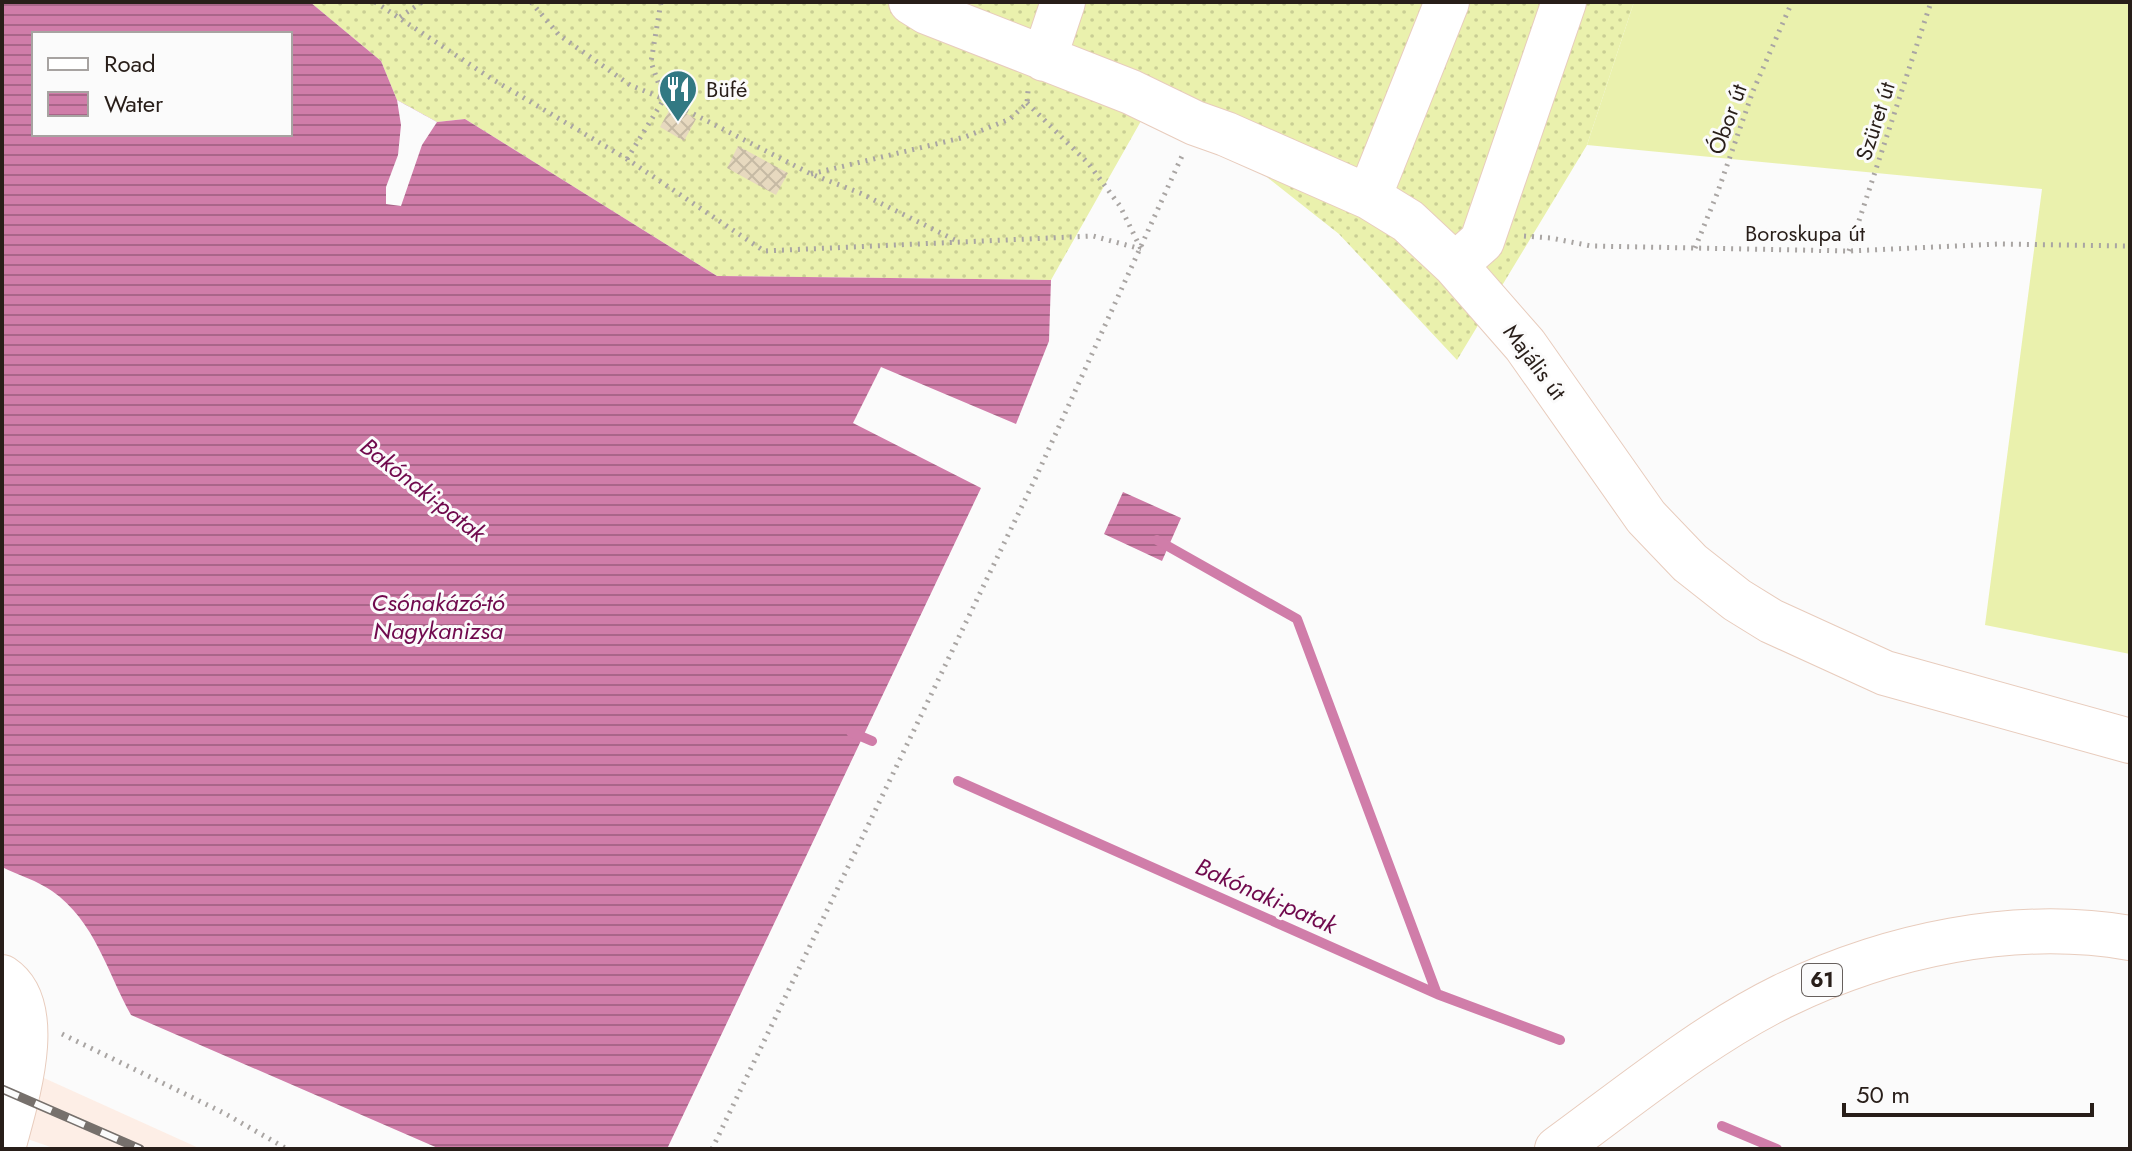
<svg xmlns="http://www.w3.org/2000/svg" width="2132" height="1151" viewBox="0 0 2132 1151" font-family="Jost,sans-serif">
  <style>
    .built { fill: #fdeee6 }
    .grass { fill: url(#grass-dots) }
    .garden { fill: #eaf1ad }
    .water { fill: url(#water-rules); fill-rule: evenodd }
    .pier { fill: #fbfbfb }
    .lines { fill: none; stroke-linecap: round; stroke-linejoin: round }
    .stream { stroke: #d07da9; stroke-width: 10 }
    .building { fill: url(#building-cross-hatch) }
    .minor-casing { stroke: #e8ccbd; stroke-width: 46 }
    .major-casing { stroke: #e8ccbd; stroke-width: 46 }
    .path { stroke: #a9a5a3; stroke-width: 5; stroke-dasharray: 2 6; stroke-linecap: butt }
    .minor { stroke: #fff; stroke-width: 44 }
    .major { stroke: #fff; stroke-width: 44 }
    .rail-casing { stroke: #76706c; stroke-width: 9 }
    .rail { stroke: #fbfbfb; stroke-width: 6; stroke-dasharray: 18; stroke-linecap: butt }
    .labels { text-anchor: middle; stroke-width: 6; stroke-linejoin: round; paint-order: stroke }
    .shield { fill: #fbfbfb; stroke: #67605d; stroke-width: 2 }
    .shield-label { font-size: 20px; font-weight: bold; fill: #281e19 }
    .poi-label { font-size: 22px; fill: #281e19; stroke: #fbfbfb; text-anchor: start }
    .street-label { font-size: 22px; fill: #281e19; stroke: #fbfbfb }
    .water-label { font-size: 24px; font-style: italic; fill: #70094d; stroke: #fbfbfb }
  </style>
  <defs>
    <pattern id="grass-dots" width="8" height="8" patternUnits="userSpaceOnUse" patternTransform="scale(2)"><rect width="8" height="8" fill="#eaf1ad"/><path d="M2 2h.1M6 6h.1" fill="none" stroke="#c9ce94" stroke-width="1.8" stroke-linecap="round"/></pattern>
    <pattern id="water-rules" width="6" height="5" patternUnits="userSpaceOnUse" patternTransform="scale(2)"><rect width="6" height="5" fill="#d07da9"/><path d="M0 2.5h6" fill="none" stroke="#a96689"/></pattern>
    <pattern id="building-cross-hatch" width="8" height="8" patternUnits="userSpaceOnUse" patternTransform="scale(2)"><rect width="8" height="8" fill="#e7d9bf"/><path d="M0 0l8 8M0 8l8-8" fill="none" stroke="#c6baa4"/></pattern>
  </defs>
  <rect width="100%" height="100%" fill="#fbfbfb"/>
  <path class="built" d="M2 1059 201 1149H56L2 1130Z"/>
  <path class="grass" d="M310 2H1634L1587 145 1457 360 1339 234 1158 91 1051 280 717 276 465 119 437 122 397 100 381 61Z"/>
  <path class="garden" d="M1634 2H2130V654L1985 625 2042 189 1587 145Z"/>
  <path class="water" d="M2 2H310L381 61 397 100 437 122 465 119 717 276 1051 280 1049 341 1016 424 881 367 853 423 981 488 667 1149H440L131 1015C107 972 95 921 52 891 38 881 18 875 2 867ZM34 34H290V134H34Z
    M1123 492 1181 518 1162 561 1104 534Z"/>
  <path class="pier" d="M397 100 437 122 422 145 401 206 386 204V187L398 155 401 125Z"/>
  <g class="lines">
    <path class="stream" d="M1157 540 1297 619 1437 994
      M851 732 872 741
      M958 781 1437 994 1560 1040
      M1722 1126 1777 1149"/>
  </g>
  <path class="building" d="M672 105 696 119 684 141 660 127Z
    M738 146 788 173 776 195 727 168Z"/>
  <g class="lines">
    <g class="minor-casing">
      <path id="minor" d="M911 2 927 12 1131 92 1195 123 1226 134 1369 197 1408 221 1455 265 1525 345 1646 517 1690 563 1737 600 1771 621 1885 673 2130 741
        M1044 59 1063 2
        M1369 197 1447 2
        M1455 265 1482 241 1564 2
        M2 977C48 1008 14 1105 3 1149"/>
    </g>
    <g class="major-casing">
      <path id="major" d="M1557 1149C1627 1098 1705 1034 1783 996 1888 945 2014 918 2130 938"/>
    </g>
    <path class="path" d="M375 2 492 79 627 159 764 251 1093 236 1141 249
      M531 2 559 35 630 85 664 99 811 174 860 193 957 241
      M400 17 422 2
      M1027 103 1088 163 1120 206 1141 249
      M627 159 664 99 651 62 661 2
      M811 174 965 137 1010 119 1027 103 1028 91
      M1524 236 1551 238 1591 246 1849 251 1999 244 2130 246
      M1695 248 1717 194 1753 91 1792 2
      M1849 251 1931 2
      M62 1034 224 1113 287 1149
      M712 1149 1036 477 1182 156"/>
    <use href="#minor" class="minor"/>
    <use href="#major" class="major"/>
    <g class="rail-casing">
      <path id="rail" d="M2 1089 140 1149"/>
    </g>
    <use href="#rail" class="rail"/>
  </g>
  <defs>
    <g id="restaurant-pin" transform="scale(2)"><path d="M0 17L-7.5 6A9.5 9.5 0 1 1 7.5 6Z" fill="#327983" stroke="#fbfbfb"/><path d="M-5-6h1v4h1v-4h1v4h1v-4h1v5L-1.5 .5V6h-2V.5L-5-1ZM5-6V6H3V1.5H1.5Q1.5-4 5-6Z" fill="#fff"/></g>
  </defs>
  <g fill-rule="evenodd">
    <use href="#restaurant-pin" x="678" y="89"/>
  </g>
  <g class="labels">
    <rect class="shield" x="1802" y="964" width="40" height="32" rx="6"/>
    <g class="shield-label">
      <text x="1822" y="987">61</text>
    </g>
    <g class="poi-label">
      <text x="706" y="97">Büfé</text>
    </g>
    <g class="street-label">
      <text transform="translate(1727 119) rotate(-70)" y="8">Óbor út</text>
      <text transform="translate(1875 121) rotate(-72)" y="8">Szüret út</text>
      <text x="1805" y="241">Boroskupa út</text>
      <text transform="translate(1535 362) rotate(53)" y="8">Majális út</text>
    </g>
    <g class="water-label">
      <text transform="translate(423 490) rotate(38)" y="8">Bakónaki-patak</text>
      <text x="438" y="611">Csónakázó-tó<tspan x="438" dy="28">Nagykanizsa</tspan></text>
      <text transform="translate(1266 896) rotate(24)" y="8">Bakónaki-patak</text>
    </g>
  </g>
  <rect width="2132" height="1151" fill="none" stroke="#281e19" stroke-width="8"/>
  <rect x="32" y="32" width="260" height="104" fill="#fbfbfb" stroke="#a7a3a1" stroke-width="2"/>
  <rect x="48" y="58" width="40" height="12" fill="#ffffff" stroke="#a7a3a1" stroke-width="2"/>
  <text x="104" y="72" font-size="24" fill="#281e19">Road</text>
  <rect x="48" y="92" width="40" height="24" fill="url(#water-rules)" stroke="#a7a3a1" stroke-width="2"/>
  <text x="104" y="112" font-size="24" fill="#281e19">Water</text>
  <path d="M1844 1103v12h248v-12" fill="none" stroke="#281e19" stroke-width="4"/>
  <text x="1856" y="1103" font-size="24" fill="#281e19" stroke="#fbfbfb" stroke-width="6" paint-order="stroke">50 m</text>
</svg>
